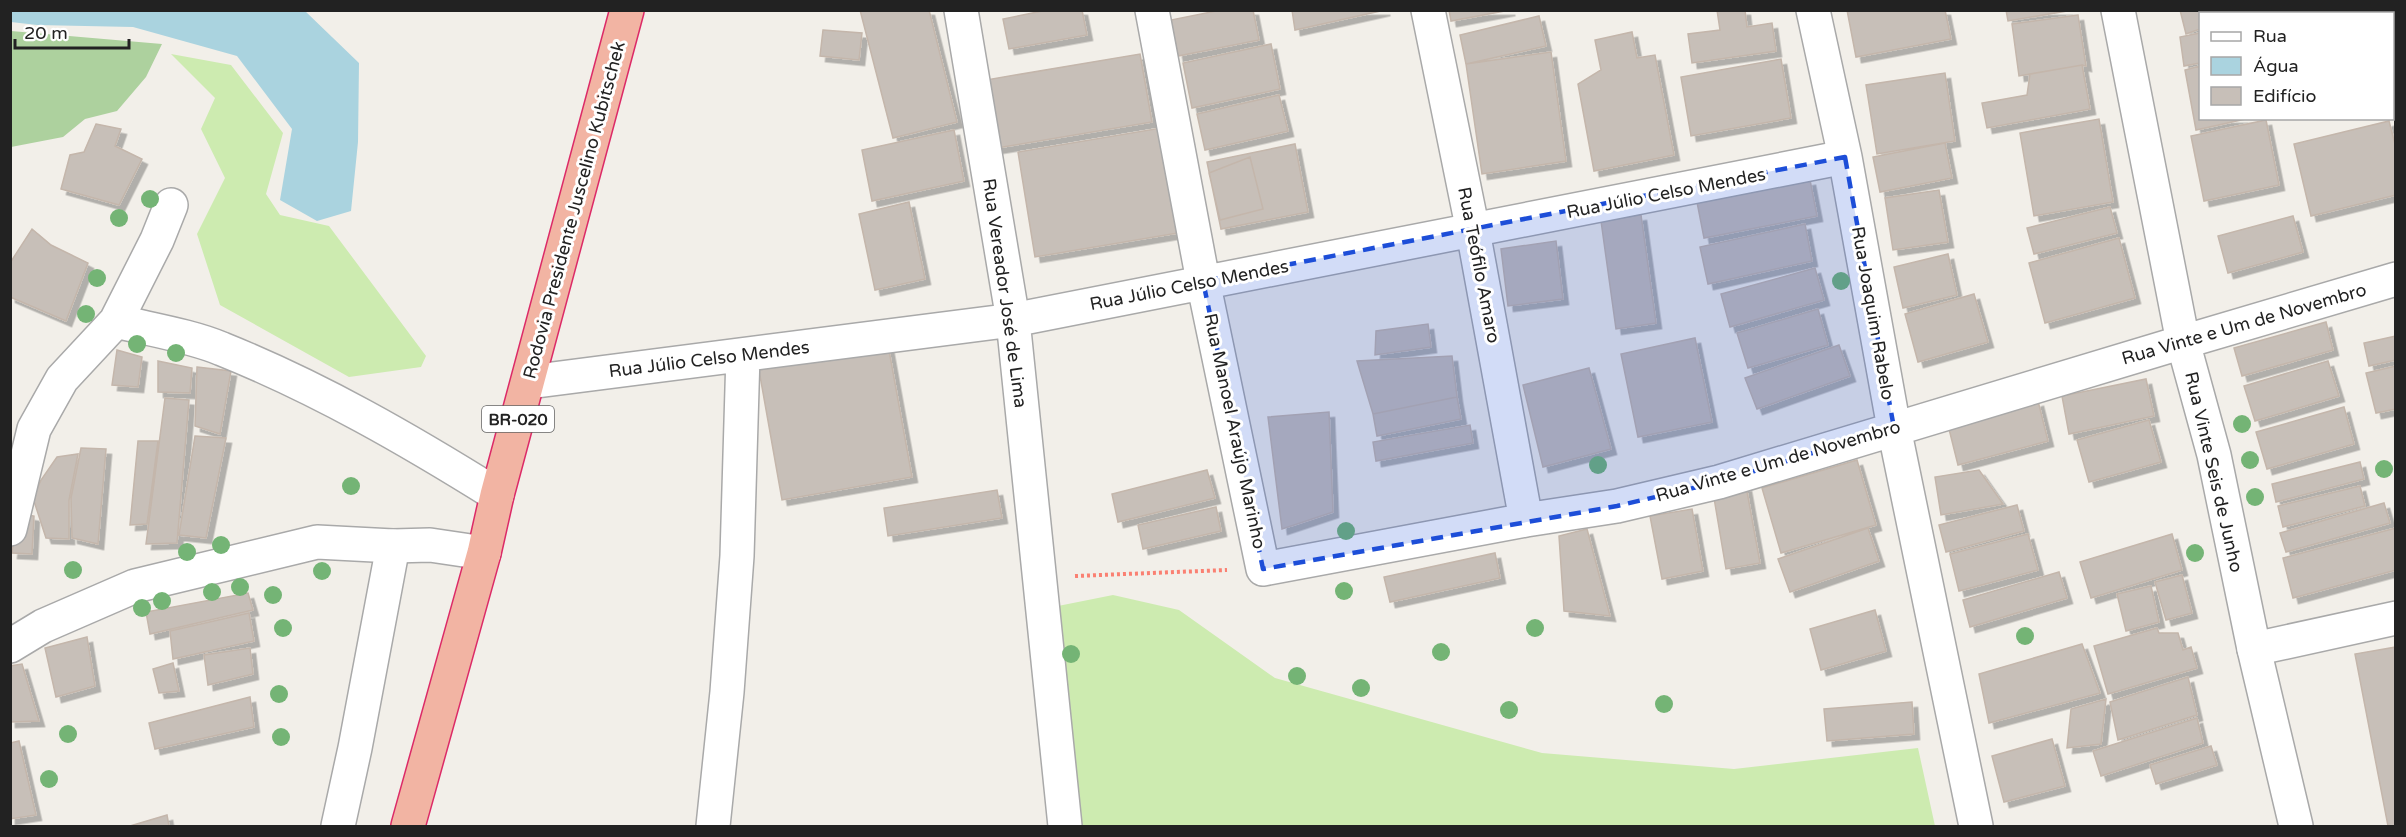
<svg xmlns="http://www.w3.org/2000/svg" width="2406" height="837" viewBox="0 0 2406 837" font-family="'Varela Round',sans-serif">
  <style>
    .grass { fill: #cdebb0 }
    .forest { fill: #add19e }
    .water { fill: #aad3df }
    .building { fill: #c7bfb8; stroke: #c4b6ab; stroke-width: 1.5; filter: url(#shadow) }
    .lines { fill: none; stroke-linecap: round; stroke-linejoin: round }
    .minor-casing { stroke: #a9a9a9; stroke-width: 36 }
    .tertiary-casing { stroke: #a9a9a9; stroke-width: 36 }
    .trunk-casing { stroke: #dc2a67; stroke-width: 36 }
    .path { stroke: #fa8072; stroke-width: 4; stroke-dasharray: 3 3; stroke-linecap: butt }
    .minor { stroke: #fff; stroke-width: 33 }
    .tertiary { stroke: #fff; stroke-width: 33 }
    .trunk { stroke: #f2b4a3; stroke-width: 33 }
    .tree { fill: #74b475 }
    .marked { fill: #1d4ed8; fill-opacity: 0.2; stroke: #1d4ed8; stroke-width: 4.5; stroke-dasharray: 12 8; stroke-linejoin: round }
    .labels { text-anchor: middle; stroke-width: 6; stroke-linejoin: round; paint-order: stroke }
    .shield { fill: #fff; stroke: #646464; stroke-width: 1.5 }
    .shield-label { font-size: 16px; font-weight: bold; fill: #222 }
    .street-label { font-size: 18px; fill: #222; stroke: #fff }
  </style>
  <defs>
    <filter id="shadow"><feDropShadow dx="5.5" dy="5.5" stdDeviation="0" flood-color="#0004"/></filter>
  </defs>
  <rect width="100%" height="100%" fill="#f2efe9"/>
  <path class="grass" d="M171 54 231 65 283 133 266 194 280 215 329 226 426 356 421 367 349 377 220 305 197 234 225 178 201 129 215 98Z
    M1113 595 1179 610 1275 678 1542 753 1734 769 1918 748 1935 826H1081L1053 607Z"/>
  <path class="forest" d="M11 31 162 44 146 77 117 111 85 119 63 137 11 147Z"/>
  <path class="water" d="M11 10 305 11 359 63 358 142 351 211 317 221 280 200 292 129 237 56 133 27 37 25 11 22Z"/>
  <path class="building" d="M860 10H929L957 122 893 138Z
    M1047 10H1082L1087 35 1009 49 1003 19Z
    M1221 10H1253L1259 40 1178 56 1171 20Z
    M1292 10H1385L1295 30Z
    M1449 10H1510L1451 21Z
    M1717 10H1745L1747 27 1772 23 1776 51 1692 63 1688 34 1720 30Z
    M1847 10H1945L1951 39 1856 57Z
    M2006 10H2073L2008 21Z
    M2180 10H2239L2240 14H2200V29L2186 34Z
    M2078 15 2086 66 2082 65 2019 76 2012 24Z
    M1539 16 1546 46 1466 64 1460 35Z
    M823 30 862 33 859 60 820 56Z
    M1632 32 1637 58 1655 55 1674 155 1594 171 1578 84 1601 70 1595 40Z
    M2200 33V63L2184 66 2180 37Z
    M1271 44 1280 89 1192 108 1183 63Z
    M1551 52 1566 161 1482 174 1466 64Z
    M1140 54 1152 122 997 148 986 80Z
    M1781 59 1791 118 1691 136 1681 77Z
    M2082 65 2090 109 1987 128 1982 103 2027 95 2030 74Z
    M2200 66V118H2250L2196 130 2185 70Z
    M1945 73 1955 141 1877 154 1866 85Z
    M1279 95 1288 131 1205 150 1197 114Z
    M2099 119 2113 202 2034 216 2020 133Z
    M2266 120 2279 185 2204 201 2191 136Z
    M2389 121 2396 148V195L2311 216 2294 144Z
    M96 124 121 129 115 146 142 159 119 205 61 189 70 155 84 152Z
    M1161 128 1178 233 1035 257 1018 152Z
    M954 130 964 181 872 201 862 150Z
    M1945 143 1952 178 1880 192 1873 157Z
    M1295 144 1308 212 1221 229 1207 162Z
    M1250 157 1263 209 1220 220 1209 173Z
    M1810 180 1817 216 1704 238 1697 202Z
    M1939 190 1948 242 1893 250 1885 198Z
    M909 202 925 279 875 290 859 214Z
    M2110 207 2117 233 2034 254 2027 228Z
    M1641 215 1656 323 1616 329 1601 221Z
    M2293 216 2303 252 2228 273 2218 236Z
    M1805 224 1812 261 1708 284 1700 247Z
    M32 229 51 245 88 263 66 321 10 297V263Z
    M2119 238 2135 298 2045 323 2029 263Z
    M1556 241 1563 299 1508 306 1501 249Z
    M1948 254 1957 295 1903 308 1894 267Z
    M1815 268 1824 300 1730 327 1721 294Z
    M1974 294 1988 342 1918 362 1905 314Z
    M1818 309 1828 345 1748 368 1737 333Z
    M2326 322 2333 350 2242 376 2234 348Z
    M1428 324 1431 347 1375 355 1376 331Z
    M2396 336V360L2369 366 2364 343Z
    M1695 338 1712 422 1638 437 1621 354Z
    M888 345 912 477 782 500 759 370Z
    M1839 345 1850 376 1757 409 1745 378Z
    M117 350 142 357 138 387 112 385Z
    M1452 356 1457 397 1373 414 1357 361Z
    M158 361 192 368 190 393 158 392Z
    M2328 361 2339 396 2255 421 2244 386Z
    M2396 366V409L2376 413 2366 373Z
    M197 367 231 371 220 434 195 426Z
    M1589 368 1611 449 1543 467 1523 385Z
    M2146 379 2154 416 2069 434 2062 396Z
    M1457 397 1461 419 1377 436 1373 414Z
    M165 398 189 400 177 543 146 544Z
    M2038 401 2048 441 1958 465 1948 425Z
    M2344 407 2354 444 2267 469 2256 432Z
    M1329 412 1333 512 1282 529 1268 417Z
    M2149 420 2161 462 2089 482 2077 440Z
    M1470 425 1473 443 1376 461 1373 442Z
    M195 436 226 438 206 538 179 535Z
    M138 441H158L147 524 130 525Z
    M81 448 106 449 98 544 72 538 71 498Z
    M78 454 69 500V539L46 538 33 498 41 480 57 457Z
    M1857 460 1876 525 1781 553 1762 488Z
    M2360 462 2364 479 2276 502 2272 484Z
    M1207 470 1215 498 1118 522 1112 494Z
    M1979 470 2003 504 1941 515 1935 477Z
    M1746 486 1760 563 1726 569 1713 492Z
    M2360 486 2365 506 2283 527 2278 506Z
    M997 490 1002 518 888 536 884 508Z
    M2384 503 2390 523 2286 552 2280 533Z
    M2017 505 2024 531 1946 552 1939 525Z
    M1216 507 1221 531 1143 549 1138 525Z
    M1692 509 1703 571 1662 579 1650 516Z
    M17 513 34 516 32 554 12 553Z
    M1868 528 1879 561 1790 592 1778 559Z
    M2396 528V570L2293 598 2283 558Z
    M1587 529 1610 616 1564 611 1559 536Z
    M2028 534 2038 570 1959 591 1950 554Z
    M2172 534 2182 570 2091 598 2080 562Z
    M1495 553 1500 578 1390 602 1384 577Z
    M2059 572 2067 598 1970 627 1963 600Z
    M2182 575 2192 613 2166 620 2155 582Z
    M2151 586 2159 622 2126 631 2117 594Z
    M248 593 253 610 150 634 146 612Z
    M1875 610 1886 651 1821 670 1810 629Z
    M249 613 254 641 173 659 170 631Z
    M2157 628 2159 633H2178L2183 650 2191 647 2197 668 2108 694 2094 646Z
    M87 637 95 686 56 697 45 648Z
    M2082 644 2100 693 1989 723 1979 674Z
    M2396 647V826H2388L2355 654Z
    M250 648 253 674 208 685 204 655Z
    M173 663 179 691 159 693 153 669Z
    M22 664 39 721 10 722V666Z
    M2188 677 2197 715 2118 740 2110 702Z
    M250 697 254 727 155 749 149 723Z
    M2106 699 2101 744 2067 748 2071 709Z
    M1912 702 1914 734 1827 741 1824 709Z
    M2197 718 2203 743 2101 776 2093 751Z
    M2052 739 2065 786 2004 802 1992 756Z
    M19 741 36 815 10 819V743Z
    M2211 746 2217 765 2156 784 2150 765Z
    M167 815 169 826H130Z"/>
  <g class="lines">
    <g class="minor-casing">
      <path id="minor" d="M961 10 1013 320 1065 826
        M1152 10 1203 281 1263 569 1526 520 1617 506 1719 482 2183 342
        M1428 10 1473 231 1526 520
        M1813 10 1845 157 1894 428 1976 826
        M2392 25 2396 36
        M116 321C148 329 192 336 222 349 319 388 409 440 497 495
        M529 382 1013 320 1845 157
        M10 529 34 429 62 379 116 321 157 240 171 205
        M2254 649 2396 618
        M338 826 355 748 393 546
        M713 826 727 692 737 556 743 355"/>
    </g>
    <g class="tertiary-casing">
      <path id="tertiary" d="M2118 10 2183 342 2214 455 2254 649 2296 826
        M2183 342 2396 279
        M10 646 43 626 135 586 317 542 393 546 430 545 484 553"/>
    </g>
    <g class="trunk-casing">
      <path id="trunk" d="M408 826 484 553 497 495 627 10"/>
    </g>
    <path class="path" d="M1075 576 1227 570"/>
    <use href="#minor" class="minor"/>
    <use href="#tertiary" class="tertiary"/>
    <use href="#trunk" class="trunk"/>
  </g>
  <g class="tree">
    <circle cx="150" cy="199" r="9"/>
    <circle cx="119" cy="218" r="9"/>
    <circle cx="97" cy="278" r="9"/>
    <circle cx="1841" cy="281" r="9"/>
    <circle cx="86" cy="314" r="9"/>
    <circle cx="137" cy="344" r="9"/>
    <circle cx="176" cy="353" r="9"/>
    <circle cx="2242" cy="424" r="9"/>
    <circle cx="2250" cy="460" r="9"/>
    <circle cx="1598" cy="465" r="9"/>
    <circle cx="2384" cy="469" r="9"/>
    <circle cx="351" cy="486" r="9"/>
    <circle cx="2255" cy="497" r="9"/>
    <circle cx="1346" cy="531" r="9"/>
    <circle cx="221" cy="545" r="9"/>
    <circle cx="187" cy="552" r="9"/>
    <circle cx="2195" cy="553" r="9"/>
    <circle cx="73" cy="570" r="9"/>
    <circle cx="322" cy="571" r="9"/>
    <circle cx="240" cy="587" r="9"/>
    <circle cx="1344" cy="591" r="9"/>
    <circle cx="212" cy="592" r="9"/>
    <circle cx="273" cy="595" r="9"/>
    <circle cx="162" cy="601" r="9"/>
    <circle cx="142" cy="608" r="9"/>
    <circle cx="283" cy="628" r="9"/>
    <circle cx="1535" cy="628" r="9"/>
    <circle cx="2025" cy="636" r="9"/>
    <circle cx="1441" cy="652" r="9"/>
    <circle cx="1071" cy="654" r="9"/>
    <circle cx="1297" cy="676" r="9"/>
    <circle cx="1361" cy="688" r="9"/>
    <circle cx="279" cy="694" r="9"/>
    <circle cx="1664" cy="704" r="9"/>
    <circle cx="1509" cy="710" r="9"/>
    <circle cx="68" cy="734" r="9"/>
    <circle cx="281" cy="737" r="9"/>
    <circle cx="49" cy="779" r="9"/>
  </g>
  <path class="marked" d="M1845 157 1894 428 1719 482 1617 506 1263 569 1203 281Z"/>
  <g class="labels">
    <rect class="shield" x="482" y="406" width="72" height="26" rx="4.5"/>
    <g class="shield-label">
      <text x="518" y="425">BR-020</text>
    </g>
    <g class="street-label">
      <text transform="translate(1666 193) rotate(-11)" y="6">Rua Júlio Celso Mendes</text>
      <text transform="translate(574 210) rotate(-75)" y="6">Rodovia Presidente Juscelino Kubitschek</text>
      <text transform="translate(1479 265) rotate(79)" y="6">Rua Teófilo Amaro</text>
      <text transform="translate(1189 285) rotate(-11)" y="6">Rua Júlio Celso Mendes</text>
      <text transform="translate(1005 293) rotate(82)" y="6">Rua Vereador José de Lima</text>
      <text transform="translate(1873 313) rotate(80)" y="6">Rua Joaquim Rabelo</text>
      <text transform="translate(2244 324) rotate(-16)" y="6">Rua Vinte e Um de Novembro</text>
      <text transform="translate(709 359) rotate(-7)" y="6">Rua Júlio Celso Mendes</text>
      <text transform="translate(1235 431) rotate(78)" y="6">Rua Manoel Araújo Marinho</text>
      <text transform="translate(1778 461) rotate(-16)" y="6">Rua Vinte e Um de Novembro</text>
      <text transform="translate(2214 472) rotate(77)" y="6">Rua Vinte Seis de Junho</text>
    </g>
  </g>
  <rect width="2406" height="837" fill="none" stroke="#222222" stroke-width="24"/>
  <rect x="2199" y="12" width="195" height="108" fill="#ffffff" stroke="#a7a7a7" stroke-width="1.5"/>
  <rect x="2211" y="32" width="30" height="9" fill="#ffffff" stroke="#a7a7a7" stroke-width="1.5"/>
  <text x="2253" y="42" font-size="18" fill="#222222">Rua</text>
  <rect x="2211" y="57" width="30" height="18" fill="#aad3df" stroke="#a7a7a7" stroke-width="1.5"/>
  <text x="2253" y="72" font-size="18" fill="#222222">Água</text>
  <rect x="2211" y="87" width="30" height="18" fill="#c7bfb8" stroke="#a7a7a7" stroke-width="1.5"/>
  <text x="2253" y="102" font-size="18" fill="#222222">Edifício</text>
  <path d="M15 39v9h114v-9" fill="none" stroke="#222222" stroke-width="3"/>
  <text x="24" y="39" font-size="18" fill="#222222" stroke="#ffffff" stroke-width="4.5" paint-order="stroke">20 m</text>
</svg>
